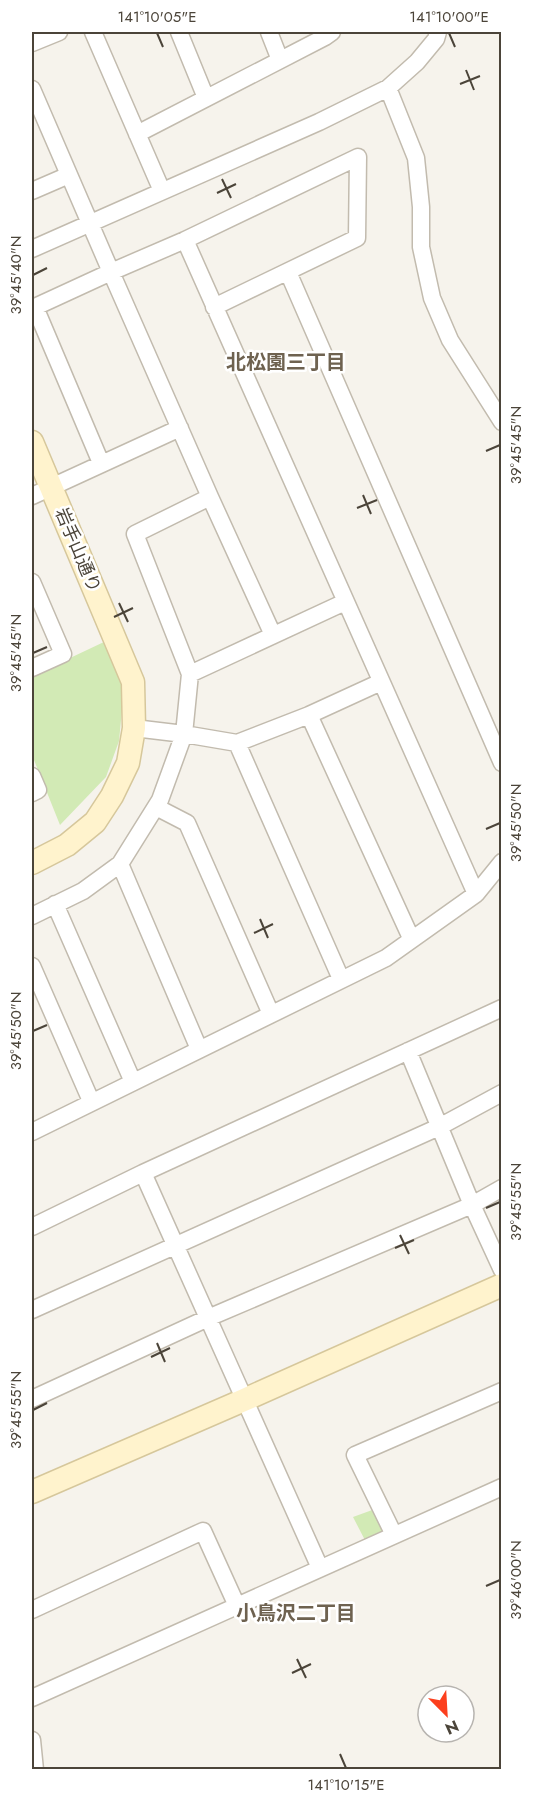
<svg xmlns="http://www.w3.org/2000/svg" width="533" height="1801" viewBox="0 0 533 1801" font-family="Jost,'Noto Sans JP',sans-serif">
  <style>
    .green { fill: #d2eab5 }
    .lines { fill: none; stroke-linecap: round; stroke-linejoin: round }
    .street-casing { stroke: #c2bbae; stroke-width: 19 }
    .secondary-casing { stroke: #d6c79b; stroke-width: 25 }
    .street { stroke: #fff; stroke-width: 16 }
    .secondary { stroke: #fff3cd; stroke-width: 22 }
    .ticks { fill: none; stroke: #4b4439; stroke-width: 2 }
    .labels { text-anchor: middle; stroke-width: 5; stroke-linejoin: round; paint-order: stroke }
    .street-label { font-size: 18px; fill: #4b4439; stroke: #fff }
    .neighbourhood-label { font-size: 20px; font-weight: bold; fill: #6e6250; stroke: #fff }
    .neatline { fill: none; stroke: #4b4439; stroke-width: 2 }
    .ticks-label { font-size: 15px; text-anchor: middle; fill: #4b4439 }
  </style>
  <rect width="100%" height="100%" fill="#f6f3ec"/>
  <path class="green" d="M106 641 124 689 119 741 106 777 60 825 32 755V676Z
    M375 1509 389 1537 368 1546 353 1517Z"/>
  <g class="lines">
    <g class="street-casing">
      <path id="street" d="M93 32 162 191
        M179 32 206 98
        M269 32 280 60
        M32 43 59 32
        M388 88 416 158 421 207V247L432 298 450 340 502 422
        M32 89 111 272 185 240 476 894 386 958 32 1132
        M137 134 325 37 332 32
        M32 191 69 175
        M185 240 358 157 357 238 214 307
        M32 249 319 122 388 88 417 62 436 39 438 32
        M288 272 502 763
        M101 463 35 307 111 272 210 497 273 635
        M32 496 180 428
        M32 582 63 654 32 668
        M190 674 345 602
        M309 715 411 938
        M134 728 184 734 237 743 309 715 381 682
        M237 743 341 979
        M32 776 38 790 32 793
        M156 807 187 823 271 1014
        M120 864 199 1049
        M476 894 502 862
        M55 904 133 1082
        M32 916 83 891 120 864 160 800 184 734 190 674 135 534 210 497
        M32 966 91 1101
        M408 1051 472 1205 502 1270
        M32 1227 143 1173
        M32 1310 439 1127 502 1093
        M32 1399 208 1318 472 1205 502 1188
        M394 1535 355 1455 502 1391
        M320 1568 143 1173 502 1008
        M32 1610 203 1531 237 1606
        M32 1698 502 1487
        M32 1740 35 1770"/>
    </g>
    <g class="secondary-casing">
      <path id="secondary" d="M32 442 133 682 134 728 128 763 112 796 95 822 67 845 32 863
        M32 1492 244 1400 502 1285"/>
    </g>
    <use href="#street" class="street"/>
    <use href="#secondary" class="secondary"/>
  </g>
  <path class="ticks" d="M157 33 163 47M449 33 455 47M466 70 474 90M460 84 480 76M222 179 231 198M217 193 236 184M33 275 47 268M486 451 500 445M363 495 371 514M357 508 377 500M119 603 128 622M114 617 133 608M33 653 47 647M486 829 500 823M260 919 268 938M254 933 273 924M33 1031 47 1025M486 1208 500 1202M400 1235 409 1254M395 1248 414 1240M157 1343 165 1362M151 1357 170 1348M33 1410 47 1403M486 1586 500 1580M297 1659 306 1678M292 1673 311 1664M340 1754 346 1768"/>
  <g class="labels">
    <g class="street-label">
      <text transform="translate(78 550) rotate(67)" y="6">岩手山通り</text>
    </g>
    <g class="neighbourhood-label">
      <text x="286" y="369">北松園三丁目</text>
      <text x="296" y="1620">小鳥沢二丁目</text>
    </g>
  </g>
  <rect width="533" height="1801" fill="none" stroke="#ffffff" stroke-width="66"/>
  <g transform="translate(446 1714) rotate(156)"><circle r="28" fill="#ffffff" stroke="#b7b4b0" stroke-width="1.5"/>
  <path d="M0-4.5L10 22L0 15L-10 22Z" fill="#fc3f1d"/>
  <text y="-9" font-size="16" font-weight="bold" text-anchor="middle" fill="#4b4439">N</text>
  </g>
  <rect x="33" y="33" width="467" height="1735" class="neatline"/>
  <g class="ticks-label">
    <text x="157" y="22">141°10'05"E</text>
    <text x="449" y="22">141°10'00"E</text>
    <text transform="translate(16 275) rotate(-90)" y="5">39°45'40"N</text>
    <text transform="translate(516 445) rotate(-90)" y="5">39°45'45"N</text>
    <text transform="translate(16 653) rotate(-90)" y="5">39°45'45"N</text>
    <text transform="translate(516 823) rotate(-90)" y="5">39°45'50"N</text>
    <text transform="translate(16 1031) rotate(-90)" y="5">39°45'50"N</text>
    <text transform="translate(516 1202) rotate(-90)" y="5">39°45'55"N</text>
    <text transform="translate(16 1410) rotate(-90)" y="5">39°45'55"N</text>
    <text transform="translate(516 1580) rotate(-90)" y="5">39°46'00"N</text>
    <text x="346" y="1790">141°10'15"E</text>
  </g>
</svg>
